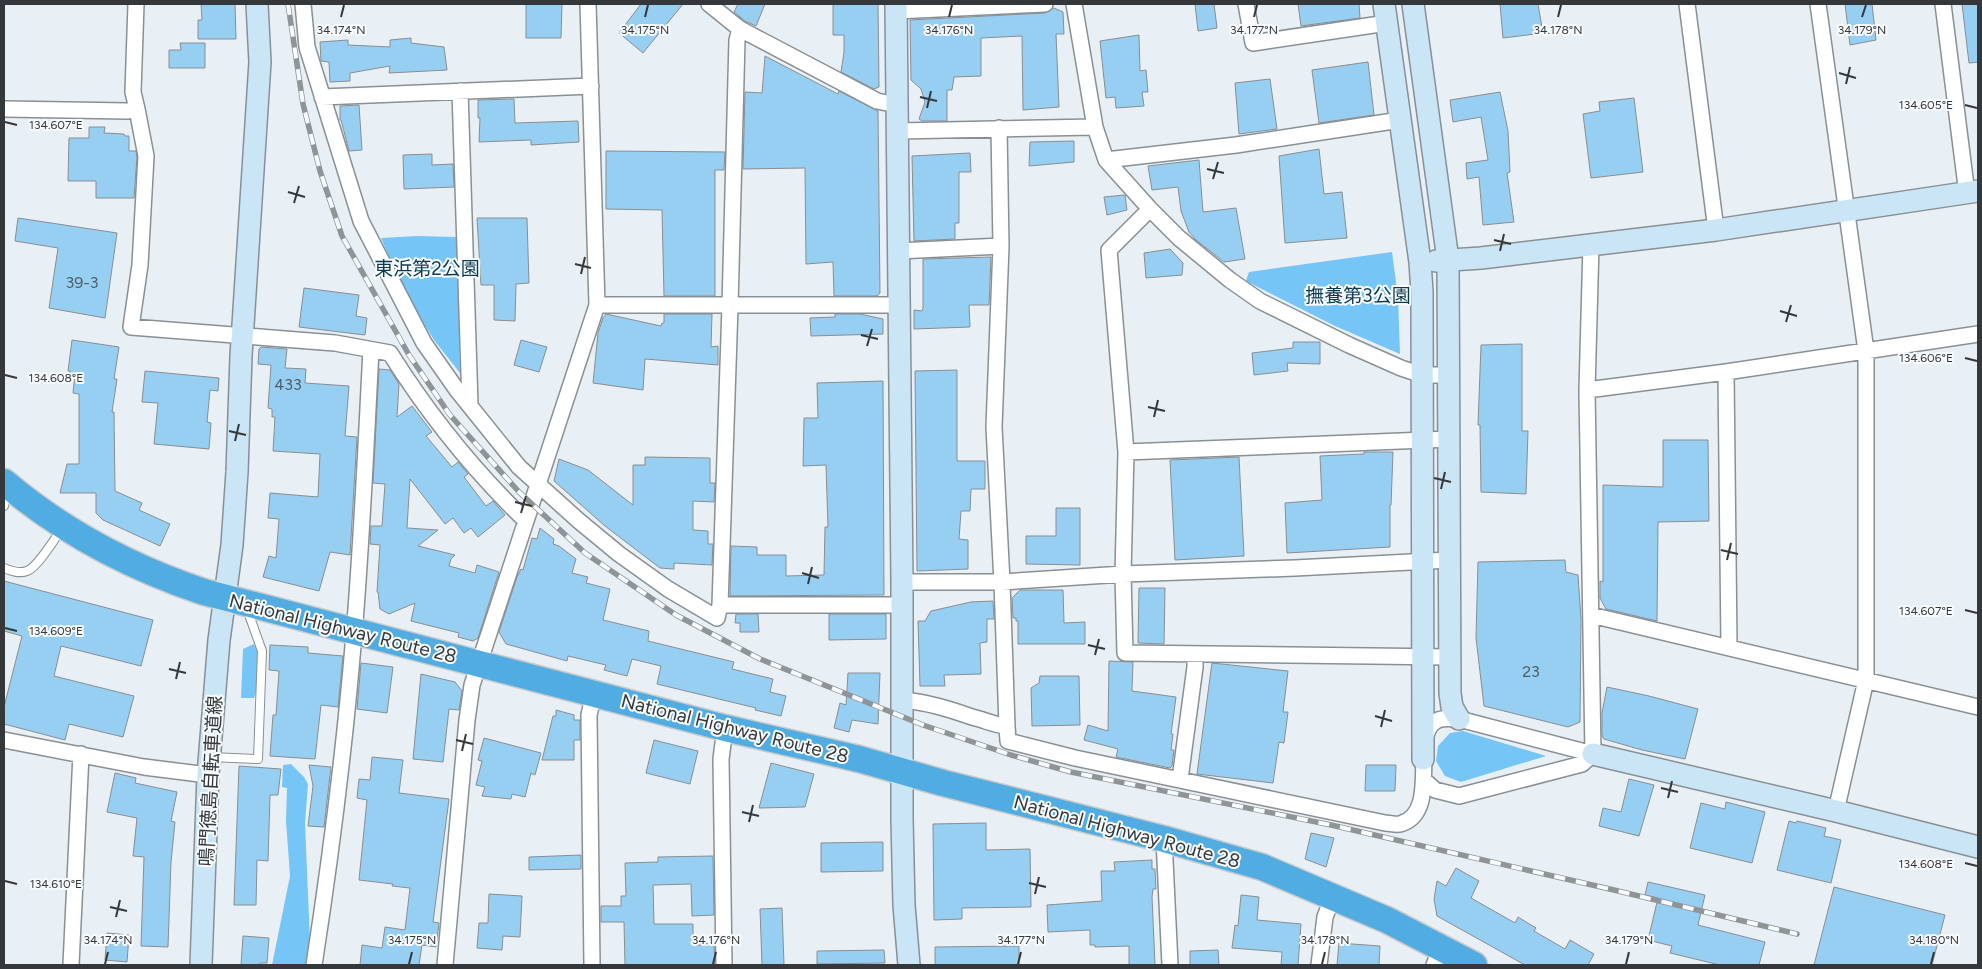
<svg xmlns="http://www.w3.org/2000/svg" width="1982" height="969" viewBox="0 0 1982 969" font-family="Figtree,'Noto Sans JP',sans-serif">
  <style>
    .green { fill: #75c5f6 }
    .building { fill: #97cff2; stroke: #888e93 }
    .lines { fill: none; stroke-linecap: round; stroke-linejoin: round }
    .lane-casing { stroke: #899094; stroke-width: 10 }
    .street-casing { stroke: #899094; stroke-width: 18 }
    .secondary-casing { stroke: #899094; stroke-width: 24 }
    .highway-casing { stroke: #cacbcc; stroke-width: 29 }
    .lane { stroke: #fff; stroke-width: 8 }
    .street { stroke: #fff; stroke-width: 15 }
    .secondary { stroke: #cae6f6; stroke-width: 21 }
    .highway { stroke: #50ace1; stroke-width: 26 }
    .rail-casing { stroke: #8f9497; stroke-width: 5.5 }
    .rail { stroke: #f9fcfe; stroke-width: 4; stroke-dasharray: 11; stroke-linecap: butt }
    .ticks { fill: none; stroke: #35383a; stroke-width: 2 }
    .labels { text-anchor: middle; stroke-width: 4; stroke-linejoin: round; paint-order: stroke }
    .number-label { font-size: 16px; fill: #4e5e68 }
    .park-label { font-size: 19px; fill: #0d3a51; stroke: #f9fcfe }
    .street-label { font-size: 19px; fill: #35383a; stroke: #f9fcfe }
    .ticks-label { font-size: 12px; text-anchor: middle; fill: #35383a; stroke: #f9fcfe; stroke-width: 4; stroke-linejoin: round; paint-order: stroke }
  </style>
  <rect width="100%" height="100%" fill="#e9f0f5"/>
  <path class="green" d="M417 236 457 237 460 373 434 340 405 293 381 238Z
    M1392 252 1398 297 1400 354 1335 326 1246 281 1249 272Z
    M254 644C263 658 260 683 254 698H241L243 649Z
    M1463 731 1546 756 1461 782 1445 776 1436 761 1438 746 1450 733Z
    M291 764 304 777 308 784 305 823 310 942 306 965H272L290 876 286 821 287 788 282 787 283 765Z"/>
  <path class="building" d="M201 4H235L236 39H198V20H202Z
    M526 4H562L561 38H526Z
    M641 4H683L643 53 619 33Z
    M738 4H765L756 26 745 21 734 12Z
    M833 4H878L879 87 874 89 841 72 844 52V35H833Z
    M1195 4H1214L1217 28 1198 31Z
    M1298 4H1359L1360 18 1301 26Z
    M1500 4H1538L1543 33 1503 38Z
    M1845 4H1872L1876 40 1850 45Z
    M1962 4H1978V62L1969 63Z
    M1054 8 1063 12 1064 34H1056L1059 107 1023 110 1022 36 981 38V76L954 77 952 90H947V121H922L919 119 925 102 921 89 911 80 910 20 1045 13Z
    M1139 35 1140 71 1146 70 1148 92H1142L1144 106 1116 108 1115 97 1106 98 1100 41Z
    M411 38V43L444 47 447 70 389 73 390 66 350 73V81L330 82 329 62 321 61 320 42 348 40V45L390 47V40Z
    M180 43H205V68H169V50H181Z
    M765 56 838 94 839 91 878 111 880 293 877 296H834L833 262 806 264 805 168 743 169 745 92 762 93Z
    M1368 62 1374 115 1319 123 1312 70Z
    M1270 79 1277 129 1239 134 1235 83Z
    M1500 92 1508 131 1510 172 1507 173 1514 222 1483 225 1479 177 1467 179 1466 163 1488 160 1481 117 1453 122 1450 100Z
    M1634 98 1643 172 1591 178 1583 114 1600 111 1599 102Z
    M514 99 515 123 578 121 579 142 531 145V140L479 142 480 118H478V100Z
    M359 105 362 150 349 151 341 120H340V106Z
    M89 127H105L104 133 124 134 125 136H129V151H136L137 157 134 198H96V181H68L69 138H89Z
    M1074 141V162L1029 166 1030 142Z
    M1319 149 1324 194 1342 192 1347 238 1285 243 1279 156Z
    M606 151 725 152 724 170H715V296H664L662 210 606 209Z
    M970 153 971 172H959V223H955V239L914 241 912 156Z
    M432 154V165L453 164 454 187 404 189 403 155Z
    M1199 160 1203 212 1236 208 1245 259 1224 262 1196 240 1189 232 1181 211 1178 187 1152 190 1148 166Z
    M1125 195 1127 210 1107 215 1104 197Z
    M18 218 117 233 105 318 49 308 58 248 15 241Z
    M477 218H527L529 283 516 284 515 321 494 320V285H481Z
    M1170 249 1183 263 1182 275 1146 278 1144 253Z
    M991 257 989 305H969L970 327 914 329V310L922 311 923 308V259Z
    M304 288 359 295 356 316 367 318 365 335 299 327Z
    M606 314 661 326 662 323H664V314H712L711 347 718 346V365L645 359 643 390 593 383 598 333 603 318Z
    M835 314H860L883 319V334L811 336 810 318 835 317Z
    M72 340 119 347 114 379H117L112 412H114L115 491 142 503 139 510 170 524 160 546 103 520 96 513V493H60L67 464H79V394L73 393 75 374H69L70 371H68Z
    M521 340 547 347 539 372 514 365Z
    M1293 342H1320V364L1287 363 1288 371 1254 375 1252 353 1293 348Z
    M1522 344V431H1528L1526 494 1481 492 1480 425H1478L1481 345Z
    M261 347 287 349 285 368 306 369 305 383 349 386 345 436 357 437 350 555 330 552 319 591 263 577 269 556 276 558 279 519 268 518 270 493 318 497 320 454 273 451 275 417H272V409L268 408 271 365 258 364 259 349Z
    M379 369 390 370 399 384 397 417 412 406 432 432 426 436 452 467 458 462 468 474 464 477 486 506 493 501 505 515 478 537 471 528 464 533 453 518 445 524 410 479 407 528 438 530 418 546 455 555 451 559 449 566 475 573 477 565 499 572 478 638 473 641 458 637 459 633 411 621 415 603 389 614 380 609 378 592H377L380 545 370 544 371 526H382L385 484 373 483Z
    M957 370V461H985V489H971L970 511H961L959 539 968 540V569L917 571 915 371Z
    M145 371 219 378 218 391 210 390 207 422 211 423 209 449 154 444 158 403 142 402Z
    M883 381 884 595 730 596 731 546 757 547V555H786V576L824 575 825 527H828L826 465 803 466 804 418H818L817 383Z
    M1663 440H1708L1709 521 1658 522 1657 621 1606 609 1600 598V581L1603 582V485L1663 487Z
    M1364 452H1393L1391 505H1390V547L1287 553 1285 503 1322 500 1320 456 1364 454Z
    M645 457 710 458V483H715L714 502 693 501V530L708 531V544H713L712 565 674 563V569L660 568 605 526 554 481 559 459 588 470 633 505V465H645Z
    M1239 457 1244 556 1175 560 1170 460Z
    M1056 508H1080V565L1026 564V536H1056Z
    M540 528 554 539 553 544 559 546 576 559 572 573 588 577 586 583 610 589 603 620 649 631 648 641 734 662 732 669 773 679 770 692 786 696 781 716 755 710 756 708 657 684 661 666 632 659 627 676 604 670 606 665 568 656 567 661 506 644 499 632 517 577 521 569 523 570 532 538 537 539Z
    M1565 560 1566 572 1578 575 1581 619 1580 722 1568 727 1484 706 1476 638 1478 562Z
    M4 581 153 620 141 666 61 646 54 676 134 696 123 737 69 724 65 740 4 724V707L22 636 4 631Z
    M1139 588H1165L1164 644 1138 643Z
    M1020 590H1063L1064 623 1085 622V644H1018V621H1016V618H1013L1012 598Z
    M993 601 994 619H987V642L980 643 981 674 944 675 945 686H920L918 621H925L931 611 971 602Z
    M736 614H758L759 632H740V623H735Z
    M829 614H886V639L829 640Z
    M270 645 308 647V653L343 656 338 707 321 705 315 759 270 756 273 715H276L279 671 269 670Z
    M1109 661 1133 662 1132 691 1176 697 1171 734H1173L1171 750H1174L1172 766 1170 768 1116 757 1118 749 1084 740 1088 725 1108 731Z
    M361 663 393 667 387 713 357 709Z
    M1212 663 1288 671 1283 712H1288L1284 743 1279 742 1273 783 1197 774Z
    M848 673H880L878 724 852 720 849 732 834 728 840 703 846 705Z
    M421 674 455 682 462 691 459 710 449 709 443 762 413 759Z
    M1040 676H1079L1080 725 1032 726 1031 688 1039 683Z
    M1607 687 1649 696 1698 709 1685 759 1642 750 1604 739 1602 736V713Z
    M556 710 574 715V720H580V740H574V760H542L553 716H556Z
    M484 738 541 753 535 775 531 773 525 797 512 794 511 799 482 796 485 787 476 785 482 761 478 760Z
    M654 740 698 751 690 784 646 773Z
    M372 757 403 760 399 793 449 799 433 922 439 923 436 947 422 945 419 965H360L362 945 382 948 385 927 405 930 410 888 392 886 393 884 359 880 367 800 357 798 359 779 370 780Z
    M771 763 814 774 805 807 759 808Z
    M309 765 331 767 324 827 308 826 313 786Z
    M1366 765H1396L1395 791H1365Z
    M239 766 281 769 278 795H270L268 861 257 860 256 905H234Z
    M115 773 136 778 135 783 177 792 171 821 175 822 171 862 168 947 141 946 144 857 133 856 137 818 107 812Z
    M1629 779 1654 785 1639 836 1599 826 1603 808 1621 812Z
    M1726 802 1765 812 1752 863 1690 848 1701 803 1725 809Z
    M1789 821 1796 823 1797 821 1826 828 1824 836 1841 840 1831 883 1777 870Z
    M986 823V850L1030 849 1031 907 962 908V919L934 920 933 824Z
    M1311 833 1334 838 1326 867 1305 859Z
    M883 842V871L821 872V843Z
    M581 855V869L529 870V857Z
    M713 856 714 915 692 916 691 884 653 885 654 924H693V945H714L715 965H625L624 922H601V906H621V896H626L625 863 658 862V857Z
    M1152 860V869H1155L1156 889H1153L1152 897 1155 965H1129V946L1095 947V945H1090V930L1048 932 1047 905 1102 901 1101 871H1115L1114 862Z
    M1456 868 1479 881 1471 898 1515 923 1518 917 1536 928 1534 931 1565 949 1570 940 1594 954 1588 965H1525L1437 916 1434 899 1437 881 1446 886Z
    M1648 882 1705 895 1698 925 1765 942 1759 965H1720L1670 953 1672 946 1648 940 1658 898 1645 895Z
    M1834 887 1945 915 1932 965H1814Z
    M489 894 522 896 520 937 503 936 502 950 477 948 479 923H488Z
    M1241 895 1259 897 1257 920 1301 924 1298 965H1281L1282 952 1232 948 1235 925 1238 926Z
    M782 908 784 965H762L760 909Z
    M107 933 129 935 127 962 105 960Z
    M243 936 269 938 267 963H260V965H241Z
    M1339 943 1380 946 1379 965H1337Z
    M1019 946V965H935V947Z
    M884 950 885 963 817 964V951Z
    M1218 950 1219 965H1190V951Z"/>
  <g class="lines">
    <g class="lane-casing">
      <path id="lane" d="M4 506 7 491
        M4 568C11 571 19 574 27 571 38 567 54 539 62 529
        M210 757 258 759 262 651 247 609"/>
    </g>
    <g class="street-casing">
      <path id="street" d="M303 4 307 47 361 221 424 343 457 390 519 467 579 521 619 554 668 589 717 618 720 605 730 306 737 40 740 29
        M709 4 740 29 877 101 897 105
        M1074 4 1095 127 1106 160 1150 209 1179 238 1230 280 1260 301 1349 345 1401 368 1422 375H1449
        M1246 4 1253 43 1387 23
        M1687 4 1716 230
        M1818 4 1866 351V680L1836 811
        M1943 4 1967 194
        M896 11 1045 4
        M460 91 470 405
        M322 97 591 86
        M4 109 128 111 137 109 133 92 136 4
        M137 109 146 156 140 265 131 327 335 343 390 353C429 415 473 470 526 521
        M999 128 1001 246
        M898 131 1095 127
        M1106 160 1236 145 1400 120
        M1150 209 1109 250 1126 452 1123 574 1125 653 1450 657
        M898 251 1001 246 994 427 1002 582 1007 726
        M597 305H899
        M1726 372 1729 647
        M1587 390 1726 372 1978 334
        M1126 452 1450 439
        M902 582H1002L1123 574 1295 568 1449 560
        M720 605H902
        M1591 615 1978 707
        M902 700C927 702 949 709 972 717 985 720 994 725 1007 726L1008 741 1075 758 1385 823C1389 823 1396 825 1400 824 1442 813 1409 735 1436 721 1443 717 1452 719 1459 719L1593 754
        M4 740 144 767 208 775
        M1180 779 1195 667V654
        M1424 780 1435 790 1459 796 1582 764 1593 754 1587 390 1591 245
        M1164 839 1170 965
        M71 965 81 754
        M314 965C331 855 345 745 354 634 362 539 366 444 371 350
        M445 965 467 720 472 685 597 305 588 4
        M592 965 589 715 594 693
        M724 965 721 759 725 728
        M1319 965 1325 917 1333 896
        M1434 965 1441 948"/>
    </g>
    <g class="secondary-casing">
      <path id="secondary" d="M896 4 902 582V819L904 905 909 965
        M1384 4 1420 262 1422 292 1423 759
        M1413 4 1448 260 1450 693 1452 707 1459 719
        M1436 261 1481 258 1716 230 1978 191
        M1593 754 1836 811 1978 847
        M201 965 208 775 219 640 232 545 237 472 241 356 260 62 257 4"/>
    </g>
    <g class="highway-casing">
      <path id="highway" d="M4 482C62 531 132 568 204 592L725 728 859 759 943 783 1164 839 1262 867 1387 920 1474 965"/>
    </g>
    <use href="#lane" class="lane"/>
    <use href="#street" class="street"/>
    <use href="#secondary" class="secondary"/>
    <use href="#highway" class="highway"/>
    <g class="rail-casing">
      <path id="rail" d="M288 4 303 104 320 171 342 236 409 355 450 415 519 492 585 553 676 615 760 659 923 725 1011 755 1071 772 1331 825 1614 890 1797 934"/>
    </g>
    <use href="#rail" class="rail"/>
  </g>
  <path class="ticks" d="M341 17 344 5M645 17 648 5M949 17 952 5M1254 17 1257 5M1558 17 1561 5M1862 17 1866 5M1839 73 1856 78M1846 84 1850 67M920 97 937 101M1965 105 1977 108M927 108 931 91M5 122 17 125M1207 169 1224 173M1213 179 1218 162M288 192 305 197M294 203 299 186M1494 240 1511 244M1500 251 1504 234M575 264 591 268M581 274 585 257M1780 311 1797 316M1786 322 1791 305M861 335 878 339M867 346 872 329M1965 358 1977 361M5 375 17 378M1148 407 1165 411M1154 417 1158 400M229 431 246 435M235 441 239 424M1434 478 1451 482M1441 489 1445 472M515 502 532 506M521 513 526 496M1721 550 1738 554M1727 560 1731 543M802 573 819 578M808 584 812 567M1965 610 1977 613M5 628 17 631M1088 645 1105 649M1095 655 1099 639M169 669 186 673M176 679 180 662M1375 716 1392 721M1381 727 1385 710M456 740 473 744M462 751 466 734M1661 788 1678 792M1668 798 1672 781M742 812 759 816M749 822 753 805M1965 863 1977 866M5 881 17 884M1029 883 1046 887M1035 894 1039 877M110 907 127 911M116 917 120 900M105 964 108 952M409 964 412 952M713 964 716 952M1018 964 1021 952M1322 964 1325 952M1626 964 1629 952M1931 964 1934 952"/>
  <g class="labels">
    <g class="number-label">
      <text x="82" y="288">39-3</text>
      <text x="288" y="390">433</text>
      <text x="1531" y="677">23</text>
    </g>
    <g class="park-label">
      <text x="427" y="275">東浜第2公園</text>
      <text x="1358" y="302">撫養第3公園</text>
    </g>
    <g class="street-label">
      <text transform="translate(343 628) rotate(14)" y="7">National Highway Route 28</text>
      <text transform="translate(735 728) rotate(14)" y="7">National Highway Route 28</text>
      <text transform="translate(210 781) rotate(-87)" y="7">鳴門徳島自転車道線</text>
      <text transform="translate(1127 831) rotate(15)" y="7">National Highway Route 28</text>
    </g>
  </g>
  <g class="ticks-label">
    <text x="341" y="34">34.174°N</text>
    <text x="645" y="34">34.175°N</text>
    <text x="949" y="34">34.176°N</text>
    <text x="1254" y="34">34.177°N</text>
    <text x="1558" y="34">34.178°N</text>
    <text x="1862" y="34">34.179°N</text>
    <text x="1926" y="109">134.605°E</text>
    <text x="56" y="129">134.607°E</text>
    <text x="1926" y="362">134.606°E</text>
    <text x="56" y="382">134.608°E</text>
    <text x="1926" y="615">134.607°E</text>
    <text x="56" y="635">134.609°E</text>
    <text x="1926" y="868">134.608°E</text>
    <text x="56" y="888">134.610°E</text>
    <text x="108" y="944">34.174°N</text>
    <text x="412" y="944">34.175°N</text>
    <text x="716" y="944">34.176°N</text>
    <text x="1021" y="944">34.177°N</text>
    <text x="1325" y="944">34.178°N</text>
    <text x="1629" y="944">34.179°N</text>
    <text x="1934" y="944">34.180°N</text>
  </g>
  <rect width="1982" height="969" fill="none" stroke="#35383a" stroke-width="10"/>
</svg>
